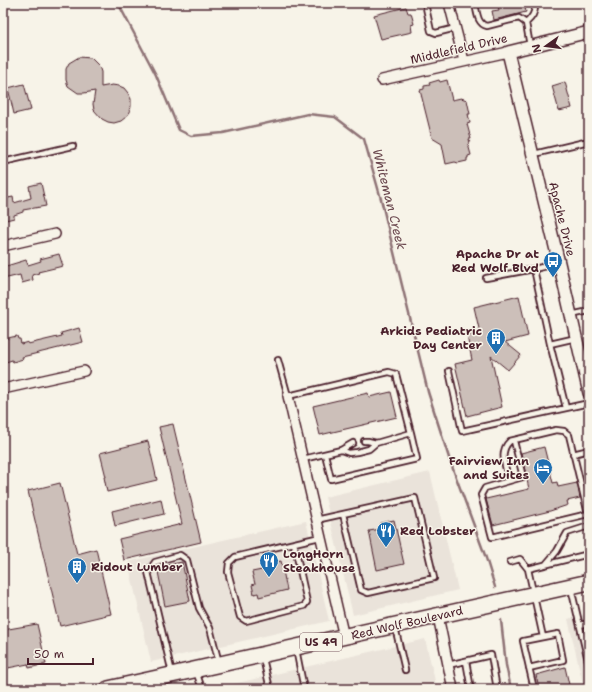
<svg xmlns="http://www.w3.org/2000/svg" width="592" height="692" viewBox="0 0 592 692" font-family="'Shantell Sans',sans-serif">
  <style>
    .built { fill: #eae3da }
    .lines { fill: none; stroke-linecap: round; stroke-linejoin: round }
    .stream { stroke: #8e7275; stroke-width: 2.5 }
    .building { fill: #ccbfb9; stroke: #4a1f2b }
    .service-casing { stroke: #4a1f2b; stroke-width: 8 }
    .minor-casing { stroke: #4a1f2b; stroke-width: 12 }
    .tertiary-casing { stroke: #4a1f2b; stroke-width: 14 }
    .trunk-casing { stroke: #4a1f2b; stroke-width: 18 }
    .service { stroke: #f7f3e8; stroke-width: 4.5 }
    .minor { stroke: #f7f3e8; stroke-width: 9 }
    .tertiary { stroke: #f7f3e8; stroke-width: 11 }
    .trunk { stroke: #f7f3e8; stroke-width: 15 }
    .labels { text-anchor: middle; stroke-width: 3; stroke-linejoin: round; paint-order: stroke }
    .shield { fill: #f7f3e8; stroke: #7e5f64; stroke-width: 1 }
    .shield-label { font-size: 11px; font-weight: bold; fill: #4a1f2b }
    .street-label { font-size: 12px; fill: #4a1f2b; stroke: #f7f3e8 }
    .poi-label { font-size: 12px; font-weight: bold; fill: #4a1f2b; stroke: #f7f3e8; text-anchor: end }
    .water-label { font-size: 13px; font-style: italic; fill: #6c4950; stroke: #f7f3e8 }
  </style>
  <rect width="100%" height="100%" fill="#f7f3e8"/>
  <filter id="ink" filterUnits="userSpaceOnUse"><feTurbulence type="fractalNoise" baseFrequency=".025" numOctaves="2"/><feDisplacementMap in="SourceGraphic" scale="8" xChannelSelector="R" yChannelSelector="G"/><feConvolveMatrix kernelMatrix="1 2 1 2 8 2 1 2 1" color-interpolation-filters="sRGB"/></filter>
  <g filter="url(#ink)">
    <path class="built" d="M430 472 458 590 353 615 325 497Z
      M306 521 329 621 151 662 128 562Z
      M589 614V689H584L568 619Z
      M425 639 437 689H212Z"/>
    <g class="lines">
      <path class="stream" d="M118 3 156 75 179 130 191 136 223 133 308 114 335 117 364 139 381 199 428 392 450 461 486 558 495 587
        M501 620 506 665 511 689"/>
    </g>
    <path class="building" d="M497 3H524L526 12 494 20 492 11 499 10Z
      M406 7 408 13H411L414 24 411 25 412 32 381 39 374 15Z
      M79 57 91 58 99 66 101 72V87L112 85 119 86 124 88 128 93 131 99V106L130 112 126 117 121 121 114 123 108 122 102 119 94 110 93 104 95 91 84 93H78L68 86 66 80V69L69 63Z
      M439 80 440 82 447 80 452 100 461 98 467 100 470 114H468L470 123 467 124 471 139H469L470 143 468 144 471 155 468 156V158H467V161L458 163 455 162 446 164 442 144 432 138 420 90 424 89V86L430 85 429 83Z
      M565 82 572 108 559 111 552 86Z
      M24 84 31 110 14 114 8 88Z
      M41 183 46 206 23 210V212L14 215V218L6 220 3 207V199L13 197 14 203 31 198 29 186Z
      M59 254 63 266 38 272 39 273 32 275 33 280 22 283 20 275 3 279V267L26 260 28 265 41 261 40 259Z
      M519 296 528 336 505 342 521 355 508 370 491 356 502 407 467 416 455 364 472 360 467 336 480 333 474 307Z
      M79 328 83 342 22 357 23 359 13 362 12 360 3 363V339L17 336 18 339H20L21 344 28 342V344L62 336 61 333Z
      M391 392 397 417 320 435 313 406 368 393 369 397Z
      M173 424 201 542 124 560 119 539 182 524 159 427Z
      M148 441 157 480 107 492 104 477H106L100 453Z
      M544 447 553 483 557 482 558 487 577 483 580 498 567 501 568 505 550 511 493 525 486 499 529 489 521 453Z
      M60 483 77 554 96 549 111 614 60 626 28 491Z
      M161 499 164 514 115 526 112 511Z
      M394 520 404 564 377 570 369 531 381 529 380 523Z
      M281 561 287 590 259 597 258 593 254 594 252 585 255 584 252 572 262 570 261 567 264 566 263 565Z
      M182 562 190 601 165 606 157 567Z
      M37 624 46 664 29 668 28 664 3 669V630Z
      M565 667 570 689H539L536 675Z"/>
    <g class="lines">
      <g class="service-casing">
        <path id="service" d="M425 3 431 31 436 33 456 28
          M475 3C477 12 477 24 487 26L519 18 526 23 530 46
          M526 23C532 18 536 11 535 3
          M534 154 589 141
          M3 162 73 146
          M559 263 534 269 550 344 576 338
          M486 278 534 269
          M571 315 589 311
          M550 344 566 408
          M278 360 288 396 389 372 396 374 411 433 376 443 369 449 357 452 349 453 341 450 303 459
          M449 371 462 431 589 403
          M364 441H368L376 443
          M341 450 353 443
          M325 454 331 479 417 459 411 433
          M573 454 589 450
          M509 481 523 477 514 441
          M588 514 569 435 564 431 556 430 510 441C498 452 506 467 509 481L485 488 481 495 492 537 588 514H589
          M316 520 415 498 434 578 368 593 361 590 343 514
          M294 543 307 602 304 606 246 621 240 617 228 572 229 563 235 557 320 537
          M510 562 520 559 528 569
          M546 564 557 551 567 533 589 526
          M571 588 589 665
          M580 625 589 623
          M395 627 405 670
          M296 649 304 689
          M263 658 270 689
          M466 661 471 689
          M448 665 491 655 497 689
          M529 668 563 660 558 634 543 637
          M196 671 202 689
          M172 673 148 572 155 562 180 555 187 560 199 608 210 628 219 663
          M534 689 523 641 543 637 528 569 589 554"/>
      </g>
      <g class="minor-casing">
        <path id="minor" d="M449 3 464 61
          M382 80 508 52
          M3 246 55 234
          M3 389 84 371
          M288 396 344 637
          M438 616 453 689"/>
      </g>
      <g class="tertiary-casing">
        <path id="tertiary" d="M589 32 508 52 559 263 589 393"/>
      </g>
      <g class="trunk-casing">
        <path id="trunk" d="M108 689 589 582"/>
      </g>
      <use href="#service" class="service"/>
      <use href="#minor" class="minor"/>
      <use href="#tertiary" class="tertiary"/>
      <use href="#trunk" class="trunk"/>
    </g>
  </g>
  <defs>
    <g id="bus-pin" transform="scale(1)"><path d="M0 17L-7.5 6A9.5 9.5 0 1 1 7.5 6Z" fill="#1f6fb2" stroke="#f7f3e8"/><path d="M-5-6H5V4H4V6H2V4H-2V6H-4V4H-5ZM-3.5-4V0h7V-4ZM-3.5 1.2v1.5H-2V1.2ZM2 1.2v1.5H3.5V1.2Z" fill="#fff"/></g>
    <g id="building-pin" transform="scale(1)"><path d="M0 17L-7.5 6A9.5 9.5 0 1 1 7.5 6Z" fill="#1f6fb2" stroke="#f7f3e8"/><path d="M-4-6H4V6H1V3H-1V6H-4ZM-2.5-4.3h1.7v1.8h-1.7ZM.8-4.3h1.7v1.8H.8ZM-2.5-1h1.7V.8h-1.7ZM.8-1h1.7V.8H.8Z" fill="#fff"/></g>
    <g id="hotel-pin" transform="scale(1)"><path d="M0 17L-7.5 6A9.5 9.5 0 1 1 7.5 6Z" fill="#1f6fb2" stroke="#f7f3e8"/><path d="M-6-4.5h1.5V1H6V5H4.5V3h-9V5H-6ZM-4 0a1.8 1.8 0 1 1 3.6 0ZM.5 0V-2.5h3Q6-2.5 6 0Z" fill="#fff"/></g>
    <g id="restaurant-pin" transform="scale(1)"><path d="M0 17L-7.5 6A9.5 9.5 0 1 1 7.5 6Z" fill="#1f6fb2" stroke="#f7f3e8"/><path d="M-5-6h1v4h1v-4h1v4h1v-4h1v5L-1.5 .5V6h-2V.5L-5-1ZM5-6V6H3V1.5H1.5Q1.5-4 5-6Z" fill="#fff"/></g>
  </defs>
  <g fill-rule="evenodd">
    <use href="#bus-pin" x="553" y="261"/>
    <use href="#building-pin" x="496" y="338"/>
    <use href="#hotel-pin" x="543" y="468"/>
    <use href="#restaurant-pin" x="386" y="531"/>
    <use href="#restaurant-pin" x="269" y="561"/>
    <use href="#building-pin" x="77" y="567"/>
  </g>
  <g class="labels">
    <rect class="shield" x="300" y="633" width="42" height="18" rx="3"/>
    <g class="shield-label">
      <text x="321" y="646">US 49</text>
    </g>
    <g class="street-label">
      <text transform="translate(459 49) rotate(-13)" y="4">Middlefield Drive</text>
      <text transform="translate(562 219) rotate(76)" y="4">Apache Drive</text>
      <text transform="translate(407 623) rotate(-13)" y="4">Red Wolf Boulevard</text>
    </g>
    <g class="poi-label">
      <text x="539" y="258">Apache Dr at<tspan x="539" dy="14">Red Wolf Blvd</tspan></text>
      <text x="482" y="335">Arkids Pediatric<tspan x="482" dy="14">Day Center</tspan></text>
      <text x="529" y="465">Fairview Inn<tspan x="529" dy="14">and Suites</tspan></text>
      <text x="400" y="535" text-anchor="start">Red Lobster</text>
      <text x="283" y="558" text-anchor="start">LongHorn<tspan x="283" dy="14">Steakhouse</tspan></text>
      <text x="91" y="571" text-anchor="start">Ridout Lumber</text>
    </g>
    <g class="water-label">
      <text transform="translate(390 199) rotate(76)" y="5">Whiteman Creek</text>
    </g>
  </g>
  <rect width="592" height="692" fill="none" stroke="#f7f3e8" stroke-width="16"/>
  <rect x="8" y="8" width="576" height="676" fill="none" stroke="#4a1f2b" stroke-width="1.5" filter="url(#ink)"/>
  <g transform="translate(546 46) rotate(256)" stroke="#f7f3e8" stroke-width="3" paint-order="stroke">
  <path d="M0-3L7 15L0 10L-7 15Z" fill="#4a1f2b"/>
  <text y="-6" font-size="11" font-weight="bold" text-anchor="middle" fill="#4a1f2b">N</text>
  </g>
  <path d="M28 658v6h65v-6" fill="none" stroke="#4a1f2b" stroke-width="2"/>
  <text x="34" y="658" font-size="12" fill="#4a1f2b" stroke="#f7f3e8" stroke-width="3" paint-order="stroke">50 m</text>
</svg>
